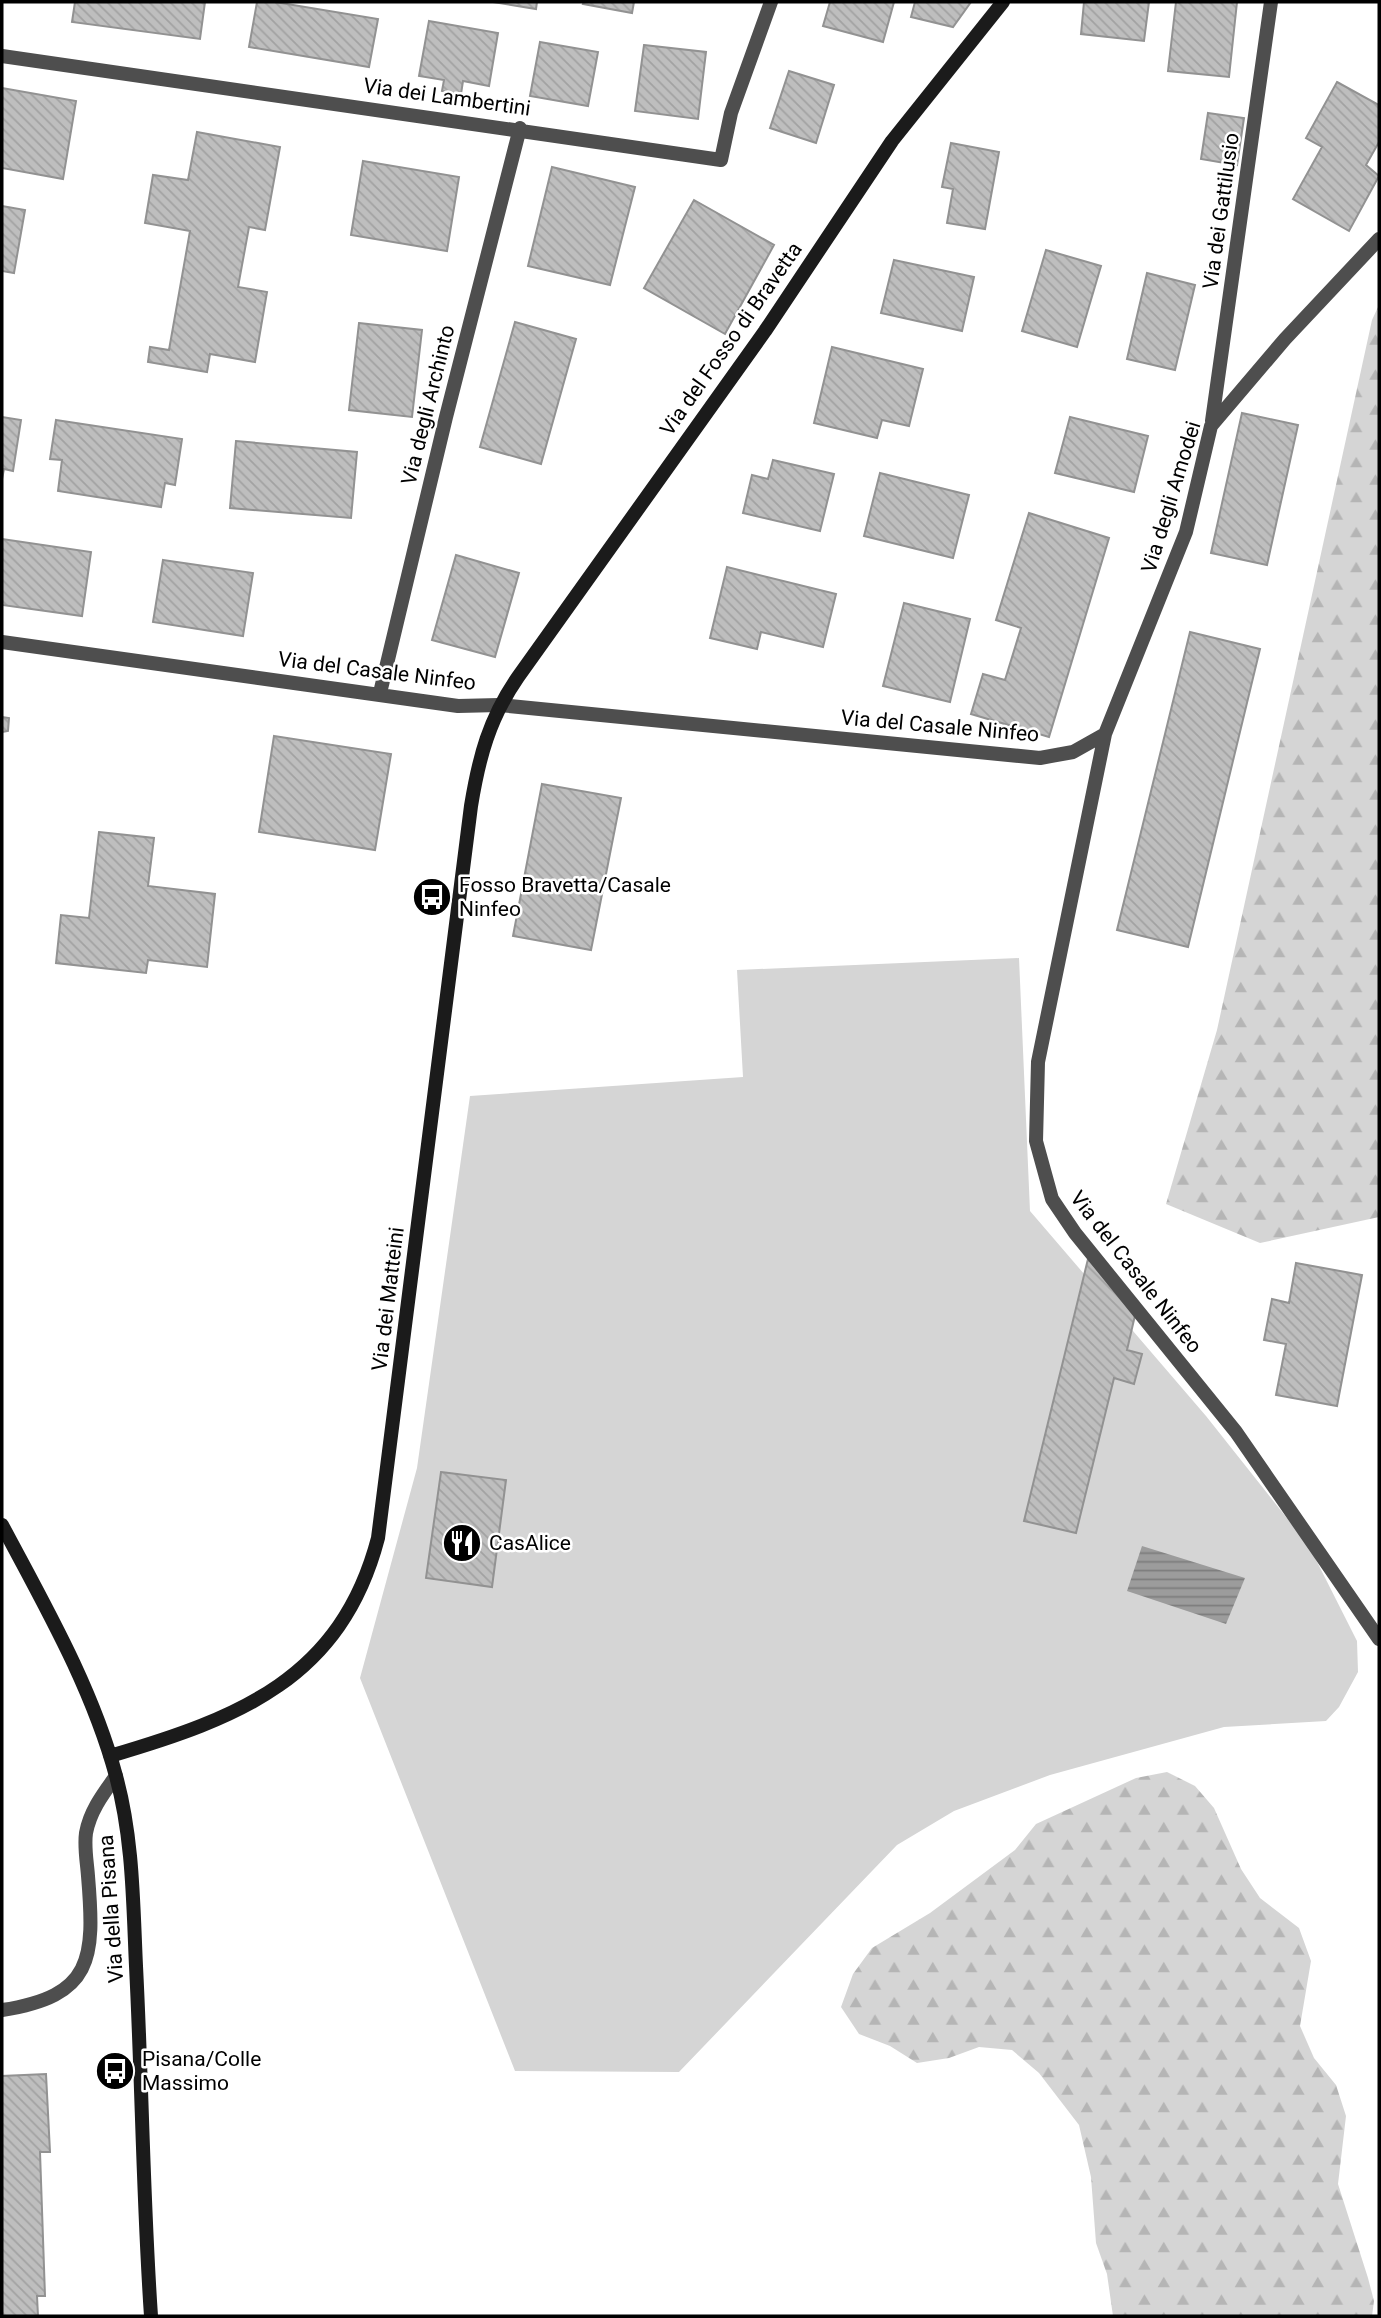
<svg xmlns="http://www.w3.org/2000/svg" width="1381" height="2318" viewBox="0 0 1381 2318" font-family="Roboto,sans-serif">
  <style>
    .grass { fill: #d5d5d5 }
    .forest { fill: url(#forest-firs) }
    .water { fill: url(#water-rules) }
    .building { fill: url(#building-back-hatch); stroke: #929292; stroke-width: 2 }
    .lines { fill: none; stroke-linecap: round; stroke-linejoin: round }
    .minor { stroke: #4e4e4e; stroke-width: 14 }
    .secondary { stroke: #1b1b1b; stroke-width: 14 }
    .labels { text-anchor: middle; stroke-width: 5; stroke-linejoin: round; paint-order: stroke }
    .street-label { font-size: 21px; fill: #000; stroke: #fff }
    .poi-label { font-size: 21px; fill: #000; stroke: #fff; text-anchor: start }
  </style>
  <defs>
    <pattern id="forest-firs" width="22" height="20" patternUnits="userSpaceOnUse" patternTransform="scale(1.75)"><rect width="22" height="20" fill="#d5d5d5"/><path d="M5 1l3.5 6h-7zM16 11l3.5 6h-7z" fill="#b5b5b5"/></pattern>
    <pattern id="water-rules" width="6" height="5" patternUnits="userSpaceOnUse" patternTransform="scale(1.75)"><rect width="6" height="5" fill="#9c9c9c"/><path d="M0 2.5h6" fill="none" stroke="#7d7d7d"/></pattern>
    <pattern id="building-back-hatch" width="6" height="6" patternUnits="userSpaceOnUse" patternTransform="scale(1.75)"><rect width="6" height="6" fill="#bebebe"/><path d="M-1 5l2 2M0 0l6 6M5-1l2 2" fill="none" stroke="#a2a2a2"/></pattern>
  </defs>
  <rect width="100%" height="100%" fill="#fff"/>
  <path class="grass" d="M1019 958 1030 1211 1206 1416 1309 1546 1357 1641 1358 1672 1339 1707 1326 1721 1224 1727 1050 1775 954 1811 897 1845 679 2072 515 2071 360 1678 417 1468 470 1096 743 1077 737 970Z"/>
  <path class="forest" d="M1379 305V1217L1260 1243 1166 1204 1217 1030 1372 320Z
    M1167 1772 1195 1786 1214 1808 1241 1869 1260 1898 1299 1928 1311 1961 1300 2026 1314 2058 1336 2085 1346 2116 1338 2184 1368 2278 1374 2301 1372 2316H1113L1107 2274 1096 2243 1091 2177 1079 2125 1039 2073 1012 2050 979 2047 949 2058 917 2063 890 2046 859 2034 841 2007 853 1974 872 1948 930 1913 1015 1850 1036 1824 1136 1778Z"/>
  <path class="water" d="M1142 1546 1245 1578 1226 1624 1127 1591Z"/>
  <path class="building" d="M75 2H205L200 39 72 22Z
    M257 2H275L378 19 369 67 249 47Z
    M493 2H537L536 9Z
    M584 2H634L632 13 583 4Z
    M830 2H894L883 42 823 26Z
    M915 2H971L953 27 911 17Z
    M1084 2H1149L1144 41 1081 34Z
    M1176 2H1237L1229 77 1168 71Z
    M429 21 498 33 489 86 463 81 461 94 442 91 444 80 419 76Z
    M540 42 598 52 588 106 530 96Z
    M644 45 706 52 698 119 635 111Z
    M789 71 834 85 816 143 770 128Z
    M1337 82 1379 105V142L1366 165 1379 176 1349 231 1293 199 1322 147 1306 138Z
    M2 88 76 101 63 179 2 168Z
    M1208 113 1244 118 1237 165 1201 159Z
    M197 132 280 147 265 230 249 227 238 287 267 292 255 362 210 354 207 372 148 362 150 347 169 350 190 231 145 223 153 175 188 180Z
    M951 143 999 152 985 229 947 223 953 189 942 187Z
    M363 161 459 177 447 251 351 235Z
    M552 167 635 187 610 285 528 266Z
    M694 200 774 245 725 334 644 288Z
    M2 206 25 210 14 273 2 271Z
    M1046 250 1101 266 1077 347 1022 331Z
    M894 260 974 277 962 331 881 313Z
    M1147 273 1195 285 1175 370 1127 359Z
    M515 322 576 339 541 464 480 447Z
    M359 323 422 330 412 417 349 410Z
    M832 347 923 369 909 426 882 420 877 438 814 423Z
    M1242 413 1298 425 1267 565 1211 553Z
    M2 417 21 420 13 471 4 469 2 479Z
    M1070 417 1148 436 1134 492 1055 473Z
    M56 420 182 439 175 485 165 483 161 507 58 491 62 460 50 459Z
    M236 441 357 452 351 518 230 508Z
    M773 460 834 474 820 531 743 513 752 475 768 479Z
    M880 473 969 495 953 558 864 536Z
    M1029 513 1109 538 1049 737 971 714 983 674 1005 680 1021 628 996 620Z
    M2 539 91 552 82 616 2 605Z
    M456 555 519 573 495 657 432 640Z
    M163 560 253 573 243 636 153 622Z
    M727 567 836 594 823 647 761 632 757 649 710 638Z
    M904 603 970 619 950 702 883 686Z
    M1190 632 1260 649 1188 947 1117 930Z
    M2 717 9 718 8 731 2 732Z
    M274 736 391 754 375 850 259 832Z
    M542 784 621 798 591 950 513 936Z
    M99 832 154 838 148 886 215 894 207 967 148 960 146 973 56 963 61 915 89 918Z
    M1088 1259 1136 1311 1127 1350 1142 1354 1134 1384 1114 1378 1076 1533 1024 1521Z
    M1296 1263 1362 1275 1337 1406 1276 1395 1286 1344 1264 1340 1272 1299 1289 1303Z
    M441 1472 506 1480 492 1587 426 1578Z
    M46 2074 50 2152H40L45 2296H37L38 2316H2V2076Z"/>
  <g class="lines">
    <path class="minor" d="M2 56 721 160 731 113 771 2
      M1379 239 1285 339 1211 426 1186 532 1105 734 1038 1062 1036 1141 1052 1199 1075 1233 1236 1432 1379 1639
      M1212 421 1271 2
      M2 642 458 706 499 705 1040 758 1073 752 1105 734
      M380 693 446 417 520 128
      M2 2010C93 1996 95 1959 88 1876 87 1862 84 1847 86 1833 90 1811 103 1794 116 1776"/>
    <path class="secondary" d="M2 1525C45 1606 92 1687 116 1776 133 1838 133 1902 136 1966 142 2083 143 2200 151 2316
      M110 1756C239 1718 341 1679 378 1538L471 806C479 757 489 719 518 677L765 331 892 141 1003 2"/>
  </g>
  <defs>
    <g id="bus-disc" transform="scale(2.0125)"><circle r="9.5" fill="#000" stroke="#fff"/><path d="M-5-6H5V4H4V6H2V4H-2V6H-4V4H-5ZM-3.5-4V0h7V-4ZM-3.5 1.2v1.5H-2V1.2ZM2 1.2v1.5H3.5V1.2Z" fill="#fff"/></g>
    <g id="restaurant-disc" transform="scale(2.0125)"><circle r="9.5" fill="#000" stroke="#fff"/><path d="M-5-6h1v4h1v-4h1v4h1v-4h1v5L-1.5 .5V6h-2V.5L-5-1ZM5-6V6H3V1.5H1.5Q1.5-4 5-6Z" fill="#fff"/></g>
  </defs>
  <g fill-rule="evenodd">
    <use href="#bus-disc" x="432" y="897"/>
    <use href="#restaurant-disc" x="462" y="1543"/>
    <use href="#bus-disc" x="115" y="2071"/>
  </g>
  <g class="labels">
    <g class="street-label">
      <text transform="translate(447 97) rotate(8)" y="7">Via dei Lambertini</text>
      <text transform="translate(1221 211) rotate(-82)" y="7">Via dei Gattilusio</text>
      <text transform="translate(731 339) rotate(-55)" y="7">Via del Fosso di Bravetta</text>
      <text transform="translate(428 405) rotate(-76)" y="7">Via degli Archinto</text>
      <text transform="translate(1171 497) rotate(-73)" y="7">Via degli Amodei</text>
      <text transform="translate(377 671) rotate(7)" y="7">Via del Casale Ninfeo</text>
      <text transform="translate(940 726) rotate(5)" y="7">Via del Casale Ninfeo</text>
      <text transform="translate(1136 1272) rotate(52)" y="7">Via del Casale Ninfeo</text>
      <text transform="translate(388 1299) rotate(-83)" y="7">Via dei Matteini</text>
      <text transform="translate(111 1909) rotate(-94)" y="7">Via della Pisana</text>
    </g>
    <g class="poi-label">
      <text x="459" y="892">Fosso Bravetta/Casale<tspan x="459" dy="24">Ninfeo</tspan></text>
      <text x="489" y="1550">CasAlice</text>
      <text x="142" y="2066">Pisana/Colle<tspan x="142" dy="24">Massimo</tspan></text>
    </g>
  </g>
  <rect width="1381" height="2318" fill="none" stroke="#000000" stroke-width="7"/>
</svg>
